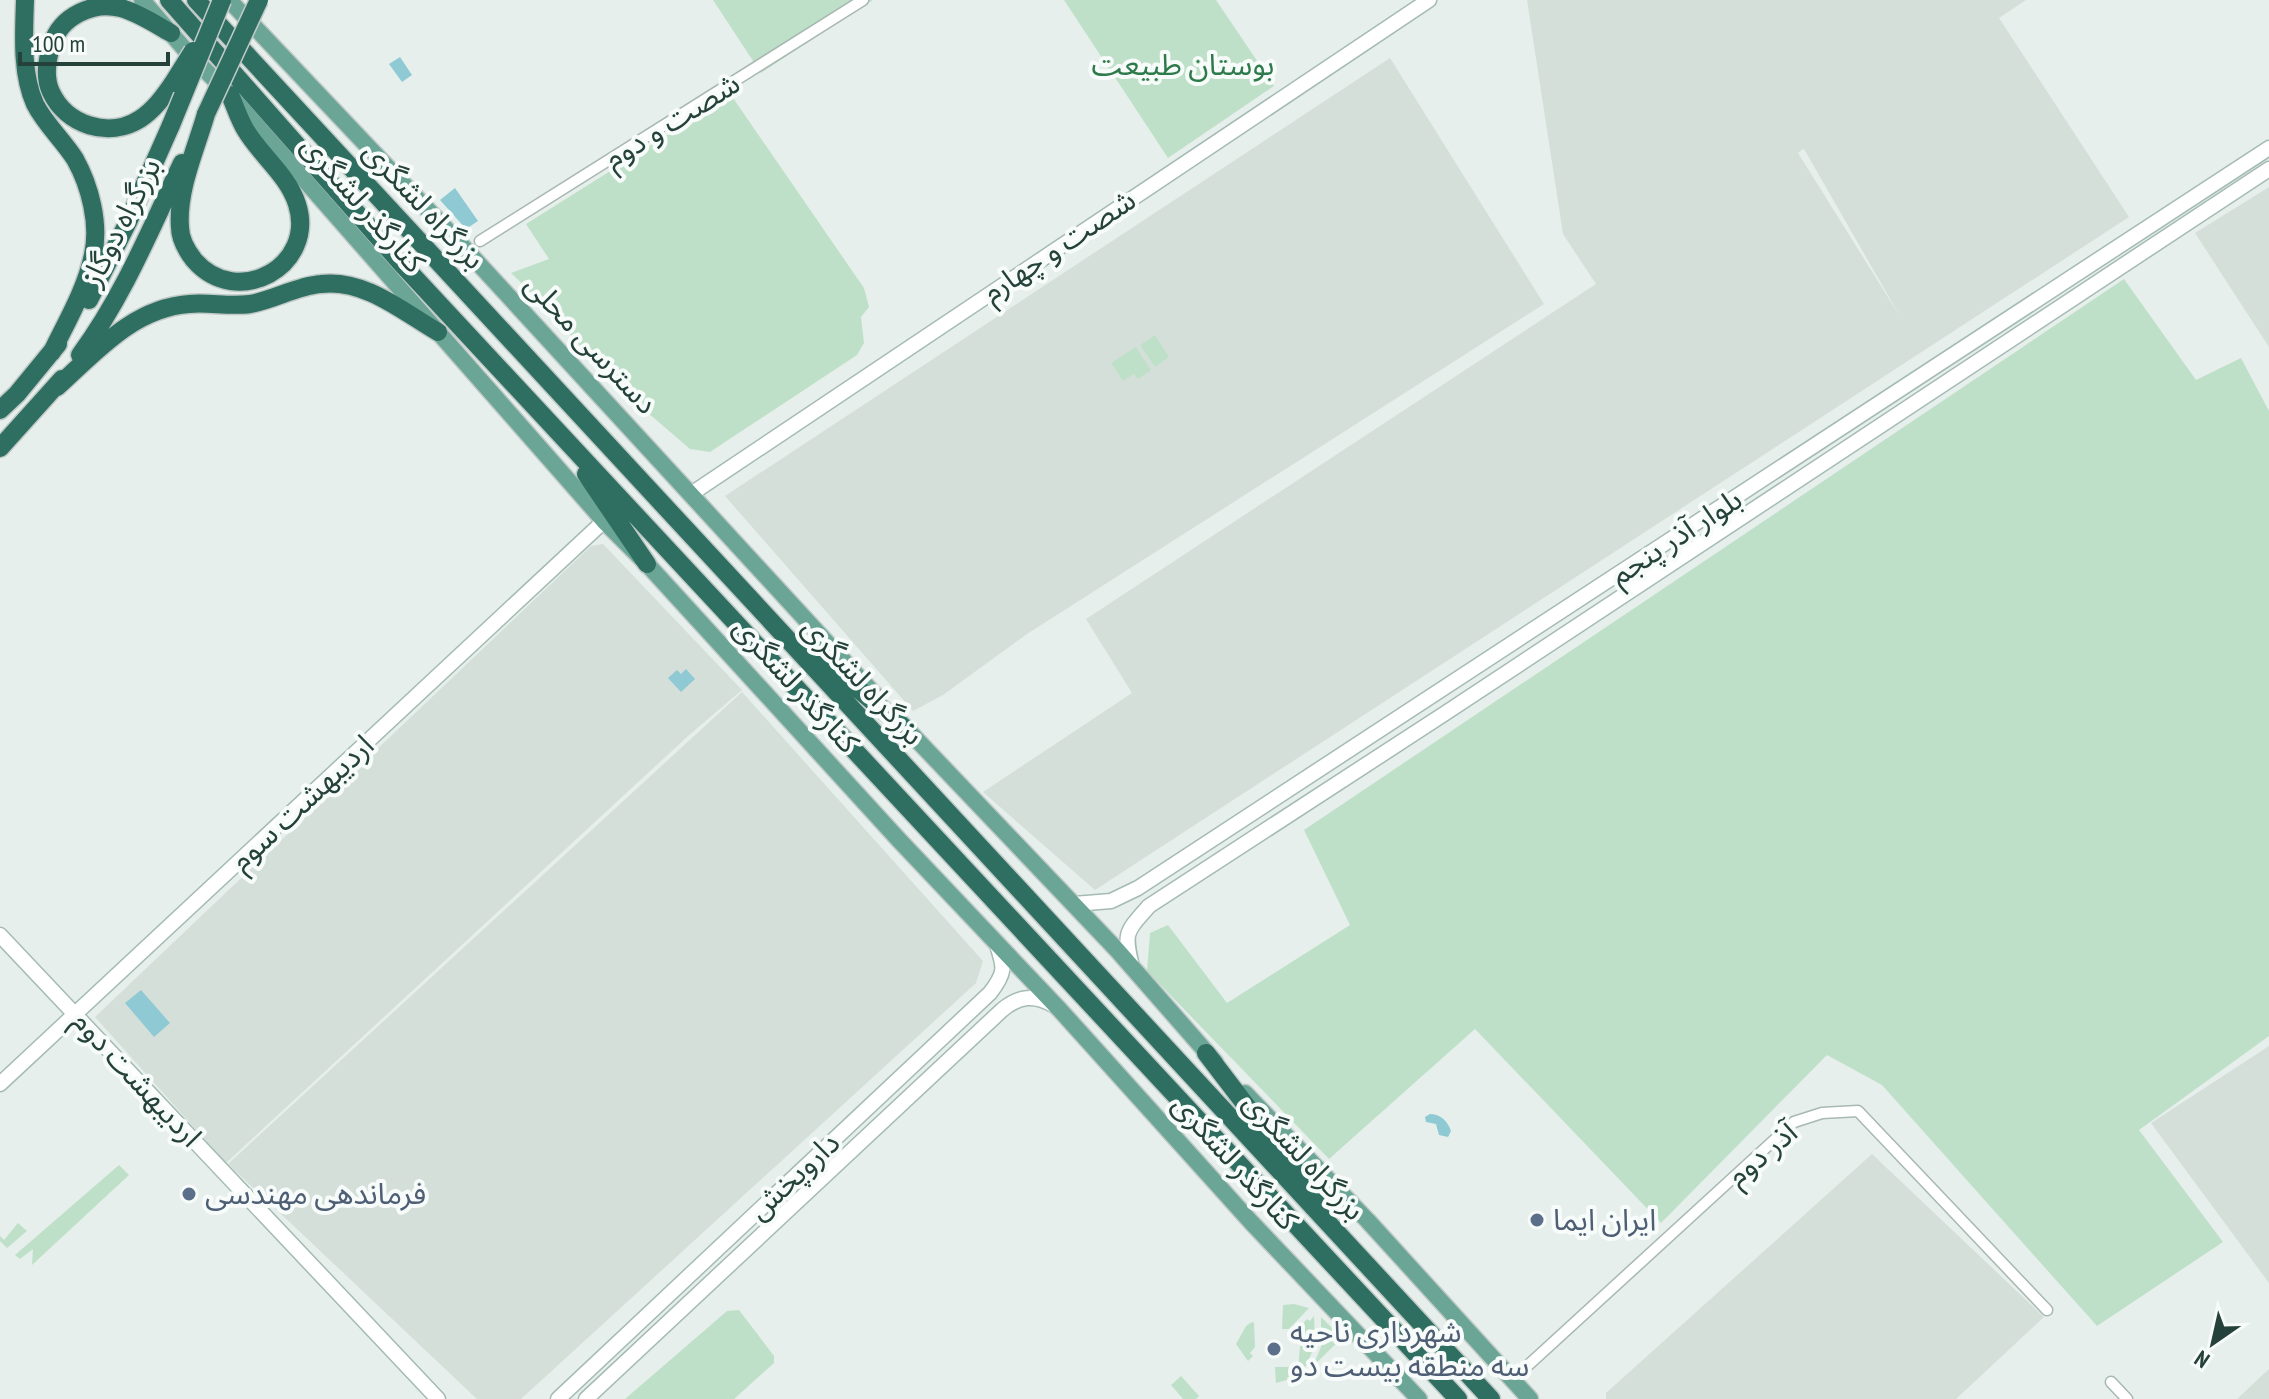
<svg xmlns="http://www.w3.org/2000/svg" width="2269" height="1399" viewBox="0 0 2269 1399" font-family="'PT Sans Narrow','Noto Sans Arabic',sans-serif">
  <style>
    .built { fill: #d4dfda; fill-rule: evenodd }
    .green { fill: #bfe0c8 }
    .water { fill: #8ec9d4 }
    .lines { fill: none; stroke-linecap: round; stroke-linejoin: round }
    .street-casing { stroke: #a8b8b2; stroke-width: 13 }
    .secondary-casing { stroke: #a4bbb3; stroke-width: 17 }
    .primary-casing { stroke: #c2cac8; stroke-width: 19 }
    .highway-casing { stroke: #c2cac8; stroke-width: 21 }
    .street { stroke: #fff; stroke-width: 10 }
    .secondary { stroke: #fff; stroke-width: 14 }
    .primary { stroke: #6aa596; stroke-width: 16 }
    .highway { stroke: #2f6f62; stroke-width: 18 }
    .highway-bridge-casing { stroke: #c2cac8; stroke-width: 21; stroke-linecap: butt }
    .highway-bridge { stroke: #2f6f62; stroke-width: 18 }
    .service-dot { fill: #5c6f8a; stroke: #f7fbf9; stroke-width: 3 }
    .labels { text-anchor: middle; stroke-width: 8; stroke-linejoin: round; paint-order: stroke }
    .park-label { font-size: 30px; fill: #2d7a4b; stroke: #f7fbf9 }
    .street-label { font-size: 30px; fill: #24423a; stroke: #f7fbf9 }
    .service-label { font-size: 30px; fill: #4e5e75; stroke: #f7fbf9; text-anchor: start }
  </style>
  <rect width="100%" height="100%" fill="#e6efeb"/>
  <path class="built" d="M1527 0H2026L1999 18 2129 217 1095 890 983 792 1132 693 1086 619 1596 284 1563 234ZM1803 149H1804L1901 318 1798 153Z
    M1390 58 1544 304 1027 634 943 695 913 711 725 496Z
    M2269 187V347L2195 233Z
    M603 544 742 690 688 736 226 1163 95 1017 591 546Z
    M742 692 983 961 976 983 521 1399H477L228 1164Z
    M2269 1046V1283L2151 1123Z
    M1872 1154 2044 1317 1956 1399H1606V1393Z
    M2269 1369V1399H2237Z"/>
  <path class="green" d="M713 0H873L761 73Z
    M1064 0H1216L1274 86 1168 158Z
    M731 95 864 288 869 307 861 317 864 343 857 355 710 452 690 449 612 382 545 306 511 273 549 259 526 224Z
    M2124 279 2196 380 2241 358 2269 411V1036L2139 1130 2223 1242 2097 1326 1882 1085 1827 1055 1661 1223 1475 1029 1329 1159 1147 971 1150 933 1168 925 1227 1003 1350 925 1304 830Z
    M1155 335 1169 357 1155 367 1140 345Z
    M1136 347 1151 370 1138 379 1134 374 1123 381 1111 363Z
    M119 1165 129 1175 32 1265 33 1249 20 1259 15 1255Z
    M18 1223 27 1231 7 1248 0 1241V1236L4 1240Z
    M1294 1304 1309 1308 1289 1329H1282L1283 1305Z
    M739 1310 774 1356V1363L734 1399H625L727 1311Z
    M1314 1316 1315 1339 1294 1341V1334L1307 1319 1310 1321Z
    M1321 1317 1342 1338 1313 1366 1321 1347Z
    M1252 1322 1254 1323 1255 1347 1250 1353 1253 1356 1248 1361 1236 1344 1246 1326Z
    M1315 1345 1306 1366 1298 1370 1300 1346Z
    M1275 1367H1295L1294 1378 1276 1383Z
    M1181 1376 1199 1396 1196 1399H1183L1171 1385Z"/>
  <path class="water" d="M400 57 412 75 402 82 389 64Z
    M455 188 478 221 466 229 440 200Z
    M686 669 695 679 681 692 668 678 677 670 681 674Z
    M141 990 170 1023 154 1037 125 1003Z
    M1430 1114C1440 1114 1448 1121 1451 1131L1448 1137 1439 1135 1436 1124 1426 1122 1425 1117Z"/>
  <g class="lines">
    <g class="street-casing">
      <path id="street" d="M480 241 863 0
        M1512 1380 1794 1122 1822 1113 1858 1111 2047 1310
        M2111 1382 2127 1399"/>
    </g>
    <g class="secondary-casing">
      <path id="secondary" d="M691 494 1429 0
        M1074 904 1111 901 1138 888 2269 148
        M0 935 438 1399
        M1132 967C1124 932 1125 933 1149 906L1444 714 2269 169
        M0 1084 604 521
        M558 1399 990 993C1007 971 1004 967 996 942
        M586 1399 1002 1010C1019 996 1034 994 1053 1005"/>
    </g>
    <g class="primary-casing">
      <path id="primary" d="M142 0 188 53 230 95 604 521 647 564 899 840 1060 1010 1251 1222 1419 1399
        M229 0 467 251 875 695
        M899 721 1117 950 1215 1062
        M1245 1093 1368 1221 1530 1399"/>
    </g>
    <g class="highway-casing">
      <path id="highway" d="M25 0C24 33 21 73 35 104 45 124 63 140 75 159 90 186 100 224 93 255 86 289 67 321 52 352
        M169 0 400 262 1458 1399
        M196 0 1491 1399
        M171 33C155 24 139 13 121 8 93 1 61 16 52 44 47 59 44 77 51 92 66 125 109 139 140 119 154 110 164 96 173 83
        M206 114C196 149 177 190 180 227 180 239 187 251 194 260 237 310 317 266 297 204 288 175 260 155 245 129 239 119 235 106 230 95
        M89 300 128 222 171 125
        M80 355C123 297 151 228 182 163
        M57 387C96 352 133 308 189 304 209 302 230 307 250 304 274 300 296 286 321 284 365 279 402 311 438 332
        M0 410 17 394 58 344
        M0 448 62 379
        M586 474 647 564
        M808 647 907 730
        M1206 1053 1319 1201"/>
    </g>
    <use href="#street" class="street"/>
    <use href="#secondary" class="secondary"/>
    <use href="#primary" class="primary"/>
    <use href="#highway" class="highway"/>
    <g class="highway-bridge-casing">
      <path id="highway-bridge" d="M173 83 193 51
        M206 114 259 0
        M171 125 222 0"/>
    </g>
    <use href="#highway-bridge" class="highway-bridge"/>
  </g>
  <g class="service-dot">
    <circle cx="189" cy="1194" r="8"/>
    <circle cx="1537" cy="1220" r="8"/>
    <circle cx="1274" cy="1349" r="8"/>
  </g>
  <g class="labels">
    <g class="park-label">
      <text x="1183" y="75">بوستان طبیعت</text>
    </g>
    <g class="street-label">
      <text transform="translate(672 121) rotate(-32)" y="10">شصت و دوم</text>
      <text transform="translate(363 204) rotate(49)" y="10">کنارگذر لشگری</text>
      <text transform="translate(424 205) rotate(47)" y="10">بزرگراه لشگری</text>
      <text transform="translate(121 222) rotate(-63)" y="10">بزرگراه دوگاز</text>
      <text transform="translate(1059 246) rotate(-34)" y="10">شصت و چهارم</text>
      <text transform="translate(591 344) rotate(47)" y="10">دسترسی محلی</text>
      <text transform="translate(1676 537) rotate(-33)" y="10">بلوار آذر پنجم</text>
      <text transform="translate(863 681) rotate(47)" y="10">بزرگراه لشگری</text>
      <text transform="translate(796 685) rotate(48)" y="10">کنارگذر لشگری</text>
      <text transform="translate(302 803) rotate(-43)" y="10">اردیبهشت سوم</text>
      <text transform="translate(137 1079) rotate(47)" y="10">اردیبهشت دوم</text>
      <text transform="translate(1762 1154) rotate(-40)" y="10">آذر دوم</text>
      <text transform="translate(1304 1156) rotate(47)" y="10">بزرگراه لشگری</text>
      <text transform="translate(1235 1162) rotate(48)" y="10">کنارگذر لشگری</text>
      <text transform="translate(794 1176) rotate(-43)" y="10">داروپخش</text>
    </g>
    <g class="service-label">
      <text x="205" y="1204">فرماندهی مهندسی</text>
      <text x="1553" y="1230">ایران ایما</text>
      <text x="1290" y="1342">شهرداری ناحیه<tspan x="1290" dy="34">سه منطقه بیست دو</tspan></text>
    </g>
  </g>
  <g transform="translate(2213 1343) rotate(214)" stroke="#f7fbf9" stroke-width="6" paint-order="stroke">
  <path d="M0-6L14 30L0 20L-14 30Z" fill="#24423a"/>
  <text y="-12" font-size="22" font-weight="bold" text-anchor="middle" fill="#24423a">N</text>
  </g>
  <path d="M20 52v12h148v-12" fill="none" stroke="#24423a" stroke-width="4"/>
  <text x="32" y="52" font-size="24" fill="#24423a" stroke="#f7fbf9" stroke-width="6" paint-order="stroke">100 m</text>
</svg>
